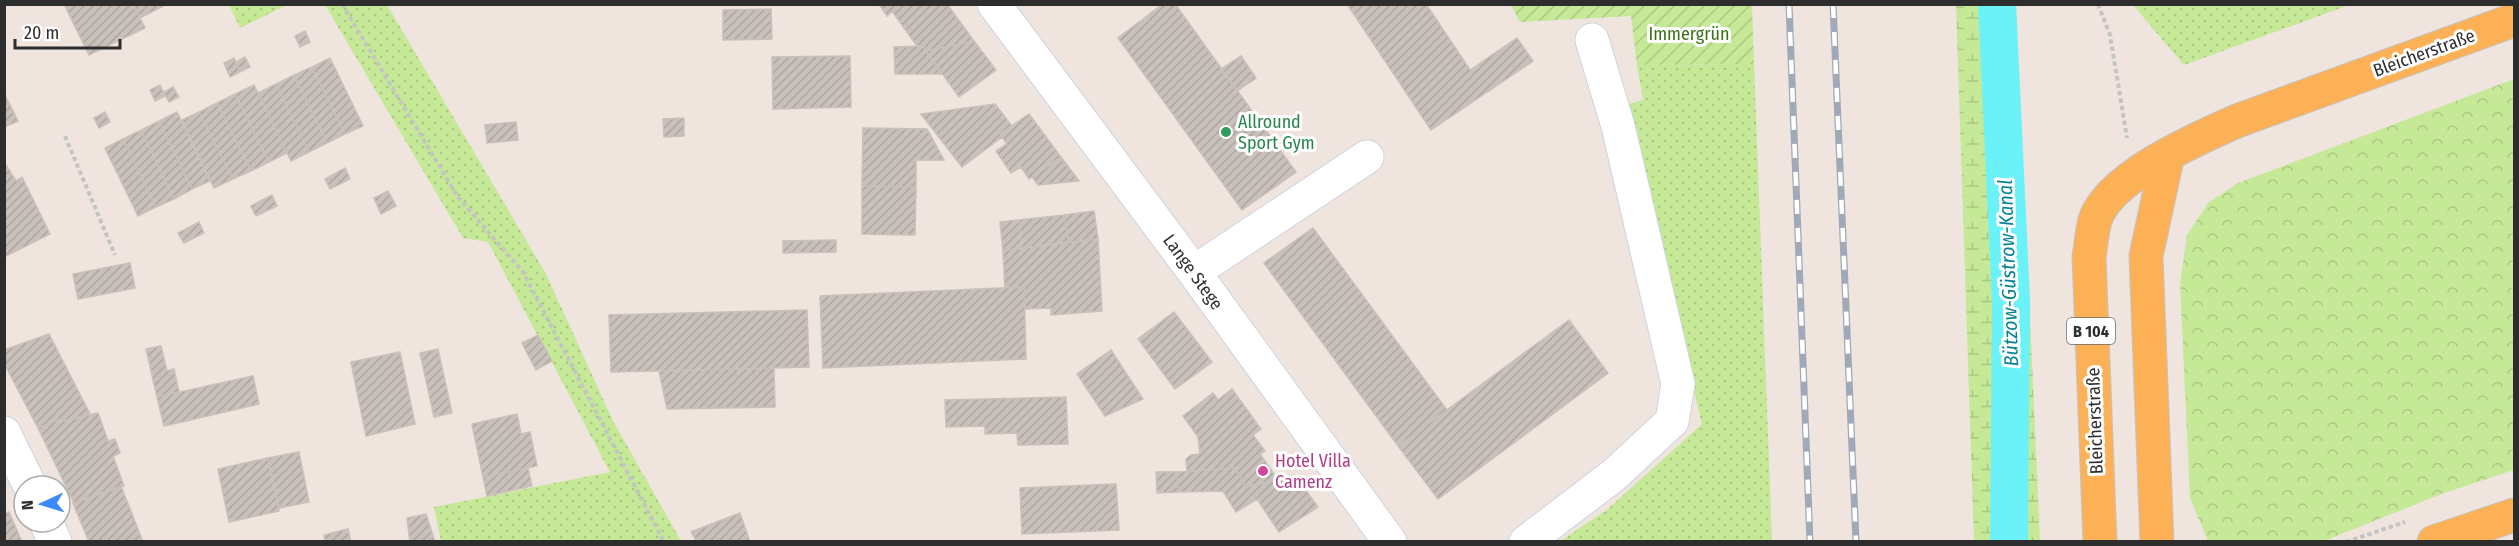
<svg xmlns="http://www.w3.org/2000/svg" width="2519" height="546" viewBox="0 0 2519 546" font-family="'Fira Sans Condensed',sans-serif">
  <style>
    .grass { fill: url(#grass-dots) }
    .forest { fill: url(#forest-crowns) }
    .wetland { fill: url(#wetland-marsh) }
    .garden { fill: url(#garden-furrows) }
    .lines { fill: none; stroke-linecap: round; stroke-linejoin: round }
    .canal { stroke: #6af2f8; stroke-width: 38 }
    .building { fill: url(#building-hatch); stroke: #cbc0b7; stroke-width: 1.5 }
    .minor-casing { stroke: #ccd4df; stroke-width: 35 }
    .major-casing { stroke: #c4c4c4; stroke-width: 35 }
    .path { stroke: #c4c4c4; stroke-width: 4; stroke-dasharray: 4.5 3; stroke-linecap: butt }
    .minor { stroke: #fff; stroke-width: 33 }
    .major { stroke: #fcb157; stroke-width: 33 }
    .rail-casing { stroke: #a0a9b8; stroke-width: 7 }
    .rail { stroke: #fff; stroke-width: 4.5; stroke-dasharray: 14; stroke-linecap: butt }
    .leisure-dot { fill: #2e9e5b; stroke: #fff; stroke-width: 2 }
    .hotel-dot { fill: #d1479c; stroke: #fff; stroke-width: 2 }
    .labels { text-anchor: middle; stroke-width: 6; stroke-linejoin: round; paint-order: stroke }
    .shield { fill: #fff; stroke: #6c6c6c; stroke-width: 1.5 }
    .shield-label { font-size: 16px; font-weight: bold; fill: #2d2d2d }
    .park-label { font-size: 18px; fill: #3d7115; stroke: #fff }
    .street-label { font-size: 18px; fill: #2d2d2d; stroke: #fff }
    .leisure-label { font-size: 18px; fill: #27864d; stroke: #fff; text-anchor: start }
    .hotel-label { font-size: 18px; fill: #b23c85; stroke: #fff; text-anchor: start }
    .water-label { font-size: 20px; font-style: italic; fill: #058294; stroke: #fff }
  </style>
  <defs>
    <pattern id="grass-dots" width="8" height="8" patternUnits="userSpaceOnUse" patternTransform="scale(1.5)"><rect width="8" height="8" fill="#c5e997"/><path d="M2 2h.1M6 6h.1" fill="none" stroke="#aac882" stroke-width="1.8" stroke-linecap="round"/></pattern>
    <pattern id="forest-crowns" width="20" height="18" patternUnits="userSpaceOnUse" patternTransform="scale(1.5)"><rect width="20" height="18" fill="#c5e997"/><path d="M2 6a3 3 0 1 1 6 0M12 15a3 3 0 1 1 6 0" fill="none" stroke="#aac882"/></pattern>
    <pattern id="wetland-marsh" width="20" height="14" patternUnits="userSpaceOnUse" patternTransform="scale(1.5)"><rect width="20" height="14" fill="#c5e997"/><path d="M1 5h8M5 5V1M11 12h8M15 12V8" fill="none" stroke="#aac882"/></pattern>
    <pattern id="garden-furrows" width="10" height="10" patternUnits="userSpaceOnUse" patternTransform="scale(1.5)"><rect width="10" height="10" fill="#c5e997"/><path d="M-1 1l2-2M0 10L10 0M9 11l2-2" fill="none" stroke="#aac882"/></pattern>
    <pattern id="building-hatch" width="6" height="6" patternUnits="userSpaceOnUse" patternTransform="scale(1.5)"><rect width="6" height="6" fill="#c8c0ba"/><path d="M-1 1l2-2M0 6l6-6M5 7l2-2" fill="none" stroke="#aca5a0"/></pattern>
  </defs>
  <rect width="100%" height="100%" fill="#efe4de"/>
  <path class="grass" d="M229 5H287L240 28Z
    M325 5H387L546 274 613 421 681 541H441L434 507 610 472 488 242 463 238Z
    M2133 5H2349L2184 65Z
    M1754 64 1772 541 1559 542 1608 509 1702 424 1653 226 1628 104 1643 100 1637 65Z"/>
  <path class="forest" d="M2514 79V470L2444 493 2324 541H2208L2190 498 2180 284 2187 235 2208 203 2238 183Z"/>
  <path class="wetland" d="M1956 5H2016L2040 541H1974Z"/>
  <path class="garden" d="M1511 5H1752L1754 64 1637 65 1631 16 1520 22Z"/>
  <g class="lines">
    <path class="canal" d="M1997 4 2011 301 2009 542"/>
  </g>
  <path class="building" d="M64 4H133L145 28 89 55Z
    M133 4H167L140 18Z
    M879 4H947L974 41 926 51 923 46H917L892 11 887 16Z
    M1163 4H1175L1296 172 1242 210 1118 38Z
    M1347 4H1426L1470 70 1517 38 1533 61 1431 130Z
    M771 9 772 39 723 40V10Z
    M305 31 310 42 300 47 295 36Z
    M974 41 996 70 959 97 926 51Z
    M923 46 942 74H895L894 47Z
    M850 56 851 107 773 109 772 57Z
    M1241 56 1256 78 1237 91 1221 69Z
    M245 57 250 67 240 72 236 62Z
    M234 58 240 72 230 77 224 63Z
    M330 58 363 126 345 134 312 67Z
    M312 67 345 134 327 143 294 75Z
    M294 75 327 143 309 152 276 84Z
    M276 84 309 152 291 161 258 93Z
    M160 85 165 96 155 101 150 90Z
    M254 85 287 153 269 162 235 94Z
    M173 87 179 97 169 102 164 92Z
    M4 93 18 121 4 127Z
    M235 94 269 162 251 171 217 103Z
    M217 103 251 171 233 179 199 112Z
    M995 104 1012 126 1000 134 1002 137 962 167 921 114Z
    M105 112 110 122 99 128 94 118Z
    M177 112 210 181 192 189 159 121Z
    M199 112 233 179 214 188 182 120Z
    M1029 114 1061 157 1029 179 1021 167 1011 173 996 151 1007 144 1000 134Z
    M684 118V136L664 137 663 119Z
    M159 121 192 189 174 199 141 130Z
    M516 122 518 140 487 143 485 125Z
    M863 128 927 129 944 160H916V187L862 186Z
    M141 130 174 199 156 207 123 139Z
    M123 139 156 207 138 216 105 148Z
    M1061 157 1079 181 1038 185 1032 177Z
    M4 162 16 181 22 177 50 234 4 257Z
    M345 168 350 179 330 189 325 179Z
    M862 186 916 187 915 235 862 234Z
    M388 191 396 206 381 214 374 198Z
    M272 195 277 206 256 216 251 206Z
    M1094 211 1098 239 1069 242 1064 215Z
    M1064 215 1069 242 1022 248 1019 220Z
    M1019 220 1022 248 1003 251 1000 222Z
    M199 222 204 233 184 243 178 233Z
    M1313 228 1447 410 1398 446 1264 263Z
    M1098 239 1102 311 1051 315V308L1025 309 1024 287 1005 288 1003 251Z
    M836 240V252L783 253V241Z
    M130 263 135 288 78 299 73 274Z
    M1024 287 1026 359 823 368 820 296Z
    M807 310 809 367 611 372 609 315Z
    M1174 312 1212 362 1175 389 1138 339Z
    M1569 320 1608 373 1438 499 1398 446Z
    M49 334 90 414 65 421 63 418 38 428 4 363V350Z
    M538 335 552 361 536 370 522 343Z
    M161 346 167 371 174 369 179 392 157 397 146 349Z
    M438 349 452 413 434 417 420 353Z
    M1111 350 1143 399 1105 416 1077 374Z
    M400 352 415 424 366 436 351 362Z
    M774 368 775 407 667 409 659 371Z
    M253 376 259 404 164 426 157 397Z
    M1232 389 1261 429 1253 435 1265 451 1260 454 1278 480 1246 487 1235 468 1187 471 1186 459 1191 455 1200 454 1198 437 1183 416 1213 393 1218 400Z
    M1066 397 1068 444 1018 445 1017 433 985 434V426L946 427 945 400Z
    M98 413 108 441 115 439 120 453 113 456 124 486 74 503 38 428 63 418 65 421Z
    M517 414 521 434 530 432 537 466 483 477 472 424Z
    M299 452 309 502 279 508 268 458Z
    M268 458 279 511 229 522 218 469Z
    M528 468 532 486 487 496 483 477Z
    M1235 468 1246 487 1295 475 1318 507 1279 532 1257 499 1236 512 1223 491 1178 492 1177 472Z
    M1156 472H1177L1178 492 1157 493Z
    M1116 484 1119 530 1022 534 1020 488Z
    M121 486 143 542H89L73 503Z
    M9 512 22 542H4V514Z
    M740 513 750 542H697L691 532Z
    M426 514 435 542H410L407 518Z
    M348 529 351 542H325L324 535Z"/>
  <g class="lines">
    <g class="minor-casing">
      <path id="minor" d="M994 4 1194 272 1390 542
        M1194 272 1367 157
        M4 433 30 486
        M46 522 55 542
        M1526 542 1614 475 1672 421 1678 384 1618 126 1592 40"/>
    </g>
    <g class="major-casing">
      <path id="major" d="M2100 542 2089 257C2091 245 2092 232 2095 220 2110 176 2197 139 2237 121L2514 20
        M2157 542 2146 256 2168 154
        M2434 542 2514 515"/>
    </g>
    <path class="path" d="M342 4 458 197 523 272 664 542
      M2098 4 2110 35 2127 138
      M65 136 115 255
      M2346 542 2405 522"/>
    <use href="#minor" class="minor"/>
    <use href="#major" class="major"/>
    <g class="rail-casing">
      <path id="rail" d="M1789 4 1810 542
        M1833 4 1856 542"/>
    </g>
    <use href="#rail" class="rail"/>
  </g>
  <circle class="leisure-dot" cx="1226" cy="132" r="6"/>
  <circle class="hotel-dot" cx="1263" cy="471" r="6"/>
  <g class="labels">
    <rect class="shield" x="2067" y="318" width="48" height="26" rx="4.5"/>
    <g class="shield-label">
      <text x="2091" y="337">B 104</text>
    </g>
    <g class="park-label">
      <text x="1689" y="40">Immergrün</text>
    </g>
    <g class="street-label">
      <text transform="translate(2424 53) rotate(-20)" y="6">Bleicherstraße</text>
      <text transform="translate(1193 272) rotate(54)" y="6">Lange Stege</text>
      <text transform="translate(2095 421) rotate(-92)" y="6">Bleicherstraße</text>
    </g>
    <g class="leisure-label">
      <text x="1238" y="128">Allround<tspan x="1238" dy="21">Sport Gym</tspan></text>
    </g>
    <g class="hotel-label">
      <text x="1275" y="467">Hotel Villa<tspan x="1275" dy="21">Camenz</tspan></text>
    </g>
    <g class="water-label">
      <text transform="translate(2008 273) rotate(-92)" y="7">Bützow-Güstrow-Kanal</text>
    </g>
  </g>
  <rect width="2519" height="546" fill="none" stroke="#2d2d2d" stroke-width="12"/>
  <g transform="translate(42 504) rotate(266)"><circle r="28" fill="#ffffff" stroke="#ababab" stroke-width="1.5"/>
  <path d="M0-4.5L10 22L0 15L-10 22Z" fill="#3b8bff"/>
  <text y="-9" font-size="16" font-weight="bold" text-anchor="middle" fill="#2d2d2d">N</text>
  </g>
  <path d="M15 39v9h105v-9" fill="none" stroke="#2d2d2d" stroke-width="3"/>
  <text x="24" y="39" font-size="18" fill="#2d2d2d" stroke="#ffffff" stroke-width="4.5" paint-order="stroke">20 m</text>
</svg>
